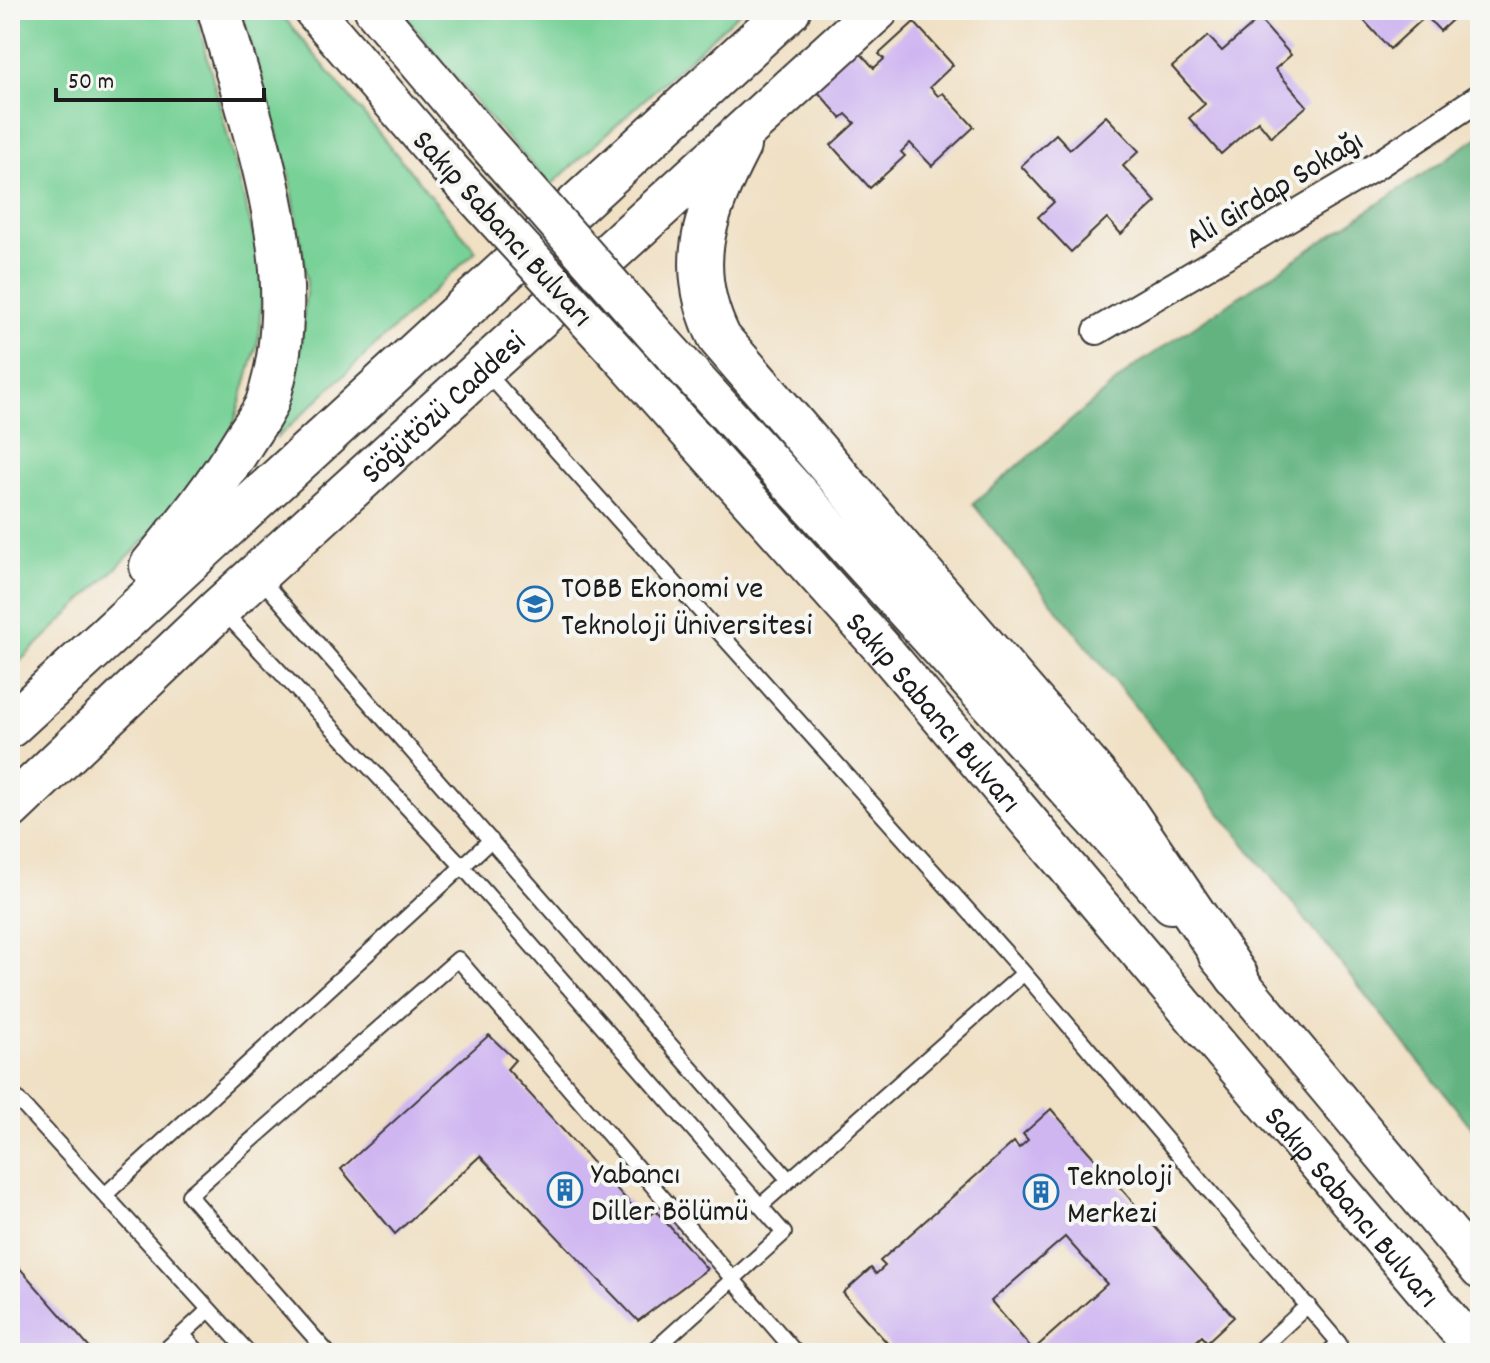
<svg xmlns="http://www.w3.org/2000/svg" width="1490" height="1363" viewBox="0 0 1490 1363" font-family="Dekko,sans-serif">
  <style>
    .green { fill: #78d197; stroke: #4a765a; stroke-width: 2 }
    .forest { fill: #62b380; stroke: #3f684e; stroke-width: 2 }
    .building { fill: #cfb6f1; fill-rule: evenodd }
    .lines { fill: none; stroke-linecap: round; stroke-linejoin: round }
    .lane-casing { stroke: #3c3935; stroke-width: 18 }
    .street-casing { stroke: #3c3935; stroke-width: 30 }
    .secondary-casing { stroke: #3c3935; stroke-width: 42 }
    .primary-casing { stroke: #3c3935; stroke-width: 46 }
    .lane { stroke: #fff; stroke-width: 14 }
    .street { stroke: #fff; stroke-width: 26 }
    .secondary { stroke: #fff; stroke-width: 38 }
    .primary { stroke: #fff; stroke-width: 42 }
    .secondary-bridge-casing { stroke: #3c3935; stroke-width: 42; stroke-linecap: butt }
    .secondary-bridge { stroke: #fff; stroke-width: 38 }
    .labels { text-anchor: middle; stroke-width: 8; stroke-linejoin: round; paint-order: stroke }
    .street-label { font-size: 32px; fill: #1c1c1c; stroke: #f6f6f2 }
    .poi-label { font-size: 32px; fill: #1c1c1c; stroke: #f6f6f2; text-anchor: start }
  </style>
  <rect width="100%" height="100%" fill="#f6f6f2"/>
  <filter id="ink" filterUnits="userSpaceOnUse"><feTurbulence type="fractalNoise" baseFrequency=".0125" numOctaves="2"/><feDisplacementMap in="SourceGraphic" scale="16" xChannelSelector="R" yChannelSelector="G"/><feConvolveMatrix kernelMatrix="1 2 1 2 8 2 1 2 1" color-interpolation-filters="sRGB"/></filter>
  <filter id="wash" filterUnits="userSpaceOnUse"><feTurbulence type="fractalNoise" baseFrequency=".006" numOctaves="4" result="noise"/><feDisplacementMap in="SourceGraphic" scale="32" xChannelSelector="R" yChannelSelector="G"/><feGaussianBlur stdDeviation="1.8" result="paint"/><feColorMatrix in="noise" values="0 0 0 0 0 0 0 0 0 0 0 0 0 0 0 0 0 1.4 0 .05"/><feComposite in="paint" operator="in"/></filter>
  <g filter="url(#wash)">
    <rect width="100%" height="100%" fill="#f0e0c4"/>
    <path class="green" d="M10 10H195L264 276 258 341 233 427 176 510 10 671Z
      M241 10H278L476 251 276 439 297 378 307 282 290 178Z
      M400 10H742L551 185 495 125Z"/>
    <path class="forest" d="M1480 136V1138L973 504 1135 366Z"/>
    <g id="blocks">
      <path class="building" d="M1362 10H1463L1440 31 1426 16 1390 49 1358 14Z
        M1259 19 1291 55 1275 69 1307 106 1271 137 1258 121 1221 154 1189 118 1205 104 1172 67 1208 36 1222 51Z
        M914 22 953 65 930 87 938 96 943 93 974 127 932 166 910 143 901 152 905 156 870 188 831 145 855 123 846 114 841 118 810 83 852 44 874 68 884 59 879 54Z
        M1106 116 1139 151 1123 166 1156 202 1121 234 1107 218 1071 252 1038 217 1054 202 1021 166 1056 134 1070 149Z
        M489 1035 515 1060 507 1069 645 1220 656 1211 707 1269 638 1321 480 1156 395 1234 341 1169Z
        M1051 1109 1234 1317 1207 1342 1202 1336 1193 1344 1198 1350 1194 1353H896L843 1293 871 1268 876 1274 885 1266 880 1261 1014 1142 1019 1148 1028 1140 1023 1134ZM1065 1237 1107 1284 1033 1350 991 1301Z
        M10 1257 94 1353H10Z"/>
    </g>
  </g>
  <g filter="url(#ink)">
    <use href="#blocks" fill-opacity="0" stroke="#3c3935" stroke-width="2"/>
    <g class="lines">
      <g class="lane-casing">
        <path id="lane" d="M486 372 1024 973 1339 1343 1328 1353
          M259 577 789 1180
          M224 612 462 866 784 1233 651 1353
          M10 1091 249 1353
          M106 1194 491 840
          M760 1206 1024 973
          M183 1335 199 1353
          M162 1353 209 1310
          M328 1353 189 1195 458 959 796 1353
          M1256 1353 1308 1305"/>
      </g>
      <g class="street-casing">
        <path id="street" d="M1097 331 1373 168 1480 97"/>
      </g>
      <g class="secondary-casing">
        <g id="secondary">
          <path d="M313 10 448 167"/>
          <path d="M374 10 482 138"/>
          <path d="M651 330 1171 904"/>
          <path id="s1" d="M623 359 882 648 1478 1353"/>
          <path d="M1218 956 1480 1270"/>
        </g>
      </g>
      <g class="primary-casing">
        <g id="primary">
          <path d="M739 146C704 214 684 267 720 339L1117 800 1237 977"/>
          <path d="M151 566C185 525 217 485 245 439 252 428 262 415 267 403 310 275 253 133 219 10"/>
          <path d="M10 726 789 10"/>
          <path id="s2" d="M10 808 220 608 877 10"/>
        </g>
      </g>
      <use href="#lane" class="lane"/>
      <use href="#street" class="street"/>
      <use href="#secondary" class="secondary"/>
      <use href="#primary" class="primary"/>
      <g class="secondary-bridge-casing">
        <path id="secondary-bridge" d="M482 138 651 330
          M448 167 623 359"/>
      </g>
      <use href="#secondary-bridge" class="secondary-bridge"/>
    </g>
  </g>
  <defs>
    <g id="university-ring" transform="scale(1.8)"><circle r="9.5" fill="#f6f6f2" stroke="#1f6fb2" stroke-width="1.5"/><path d="M0-5L7-2L0 1L-7-2ZM-4 1L0 2.5L4 1V4Q0 6-4 4Z" fill="#1f6fb2"/></g>
    <g id="building-ring" transform="scale(1.8)"><circle r="9.5" fill="#f6f6f2" stroke="#1f6fb2" stroke-width="1.5"/><path d="M-4-6H4V6H1V3H-1V6H-4ZM-2.5-4.3h1.7v1.8h-1.7ZM.8-4.3h1.7v1.8H.8ZM-2.5-1h1.7V.8h-1.7ZM.8-1h1.7V.8H.8Z" fill="#1f6fb2"/></g>
  </defs>
  <g fill-rule="evenodd">
    <use href="#university-ring" x="535" y="604"/>
    <use href="#building-ring" x="565" y="1190"/>
    <use href="#building-ring" x="1041" y="1192"/>
  </g>
  <g class="labels">
    <g class="street-label">
      <text transform="translate(1273 188) rotate(-31)" y="11">Ali Girdap Sokağı</text>
      <text transform="translate(504 227) rotate(48)" y="11">Sakıp Sabancı Bulvarı</text>
      <text dy="11" stroke="none"><textPath href="#s2" startOffset="590">Söğütözü Caddesi</textPath></text>
      <text dy="11" stroke="none"><textPath href="#s1" startOffset="470">Sakıp Sabancı Bulvarı</textPath></text>
      <text dy="11" stroke="none"><textPath href="#s1" startOffset="1118">Sakıp Sabancı Bulvarı</textPath></text>
    </g>
    <g class="poi-label">
      <text x="561" y="597">TOBB Ekonomi ve<tspan x="561" dy="37">Teknoloji Üniversitesi</tspan></text>
      <text x="591" y="1183">Yabancı<tspan x="591" dy="37">Diller Bölümü</tspan></text>
      <text x="1067" y="1185">Teknoloji<tspan x="1067" dy="37">Merkezi</tspan></text>
    </g>
  </g>
  <rect width="1490" height="1363" fill="none" stroke="#f6f6f2" stroke-width="40"/>
  <path d="M56 88v12h208v-12" fill="none" stroke="#1c1c1c" stroke-width="4"/>
  <text x="68" y="88" font-size="24" fill="#1c1c1c" stroke="#f6f6f2" stroke-width="6" paint-order="stroke">50 m</text>
</svg>
